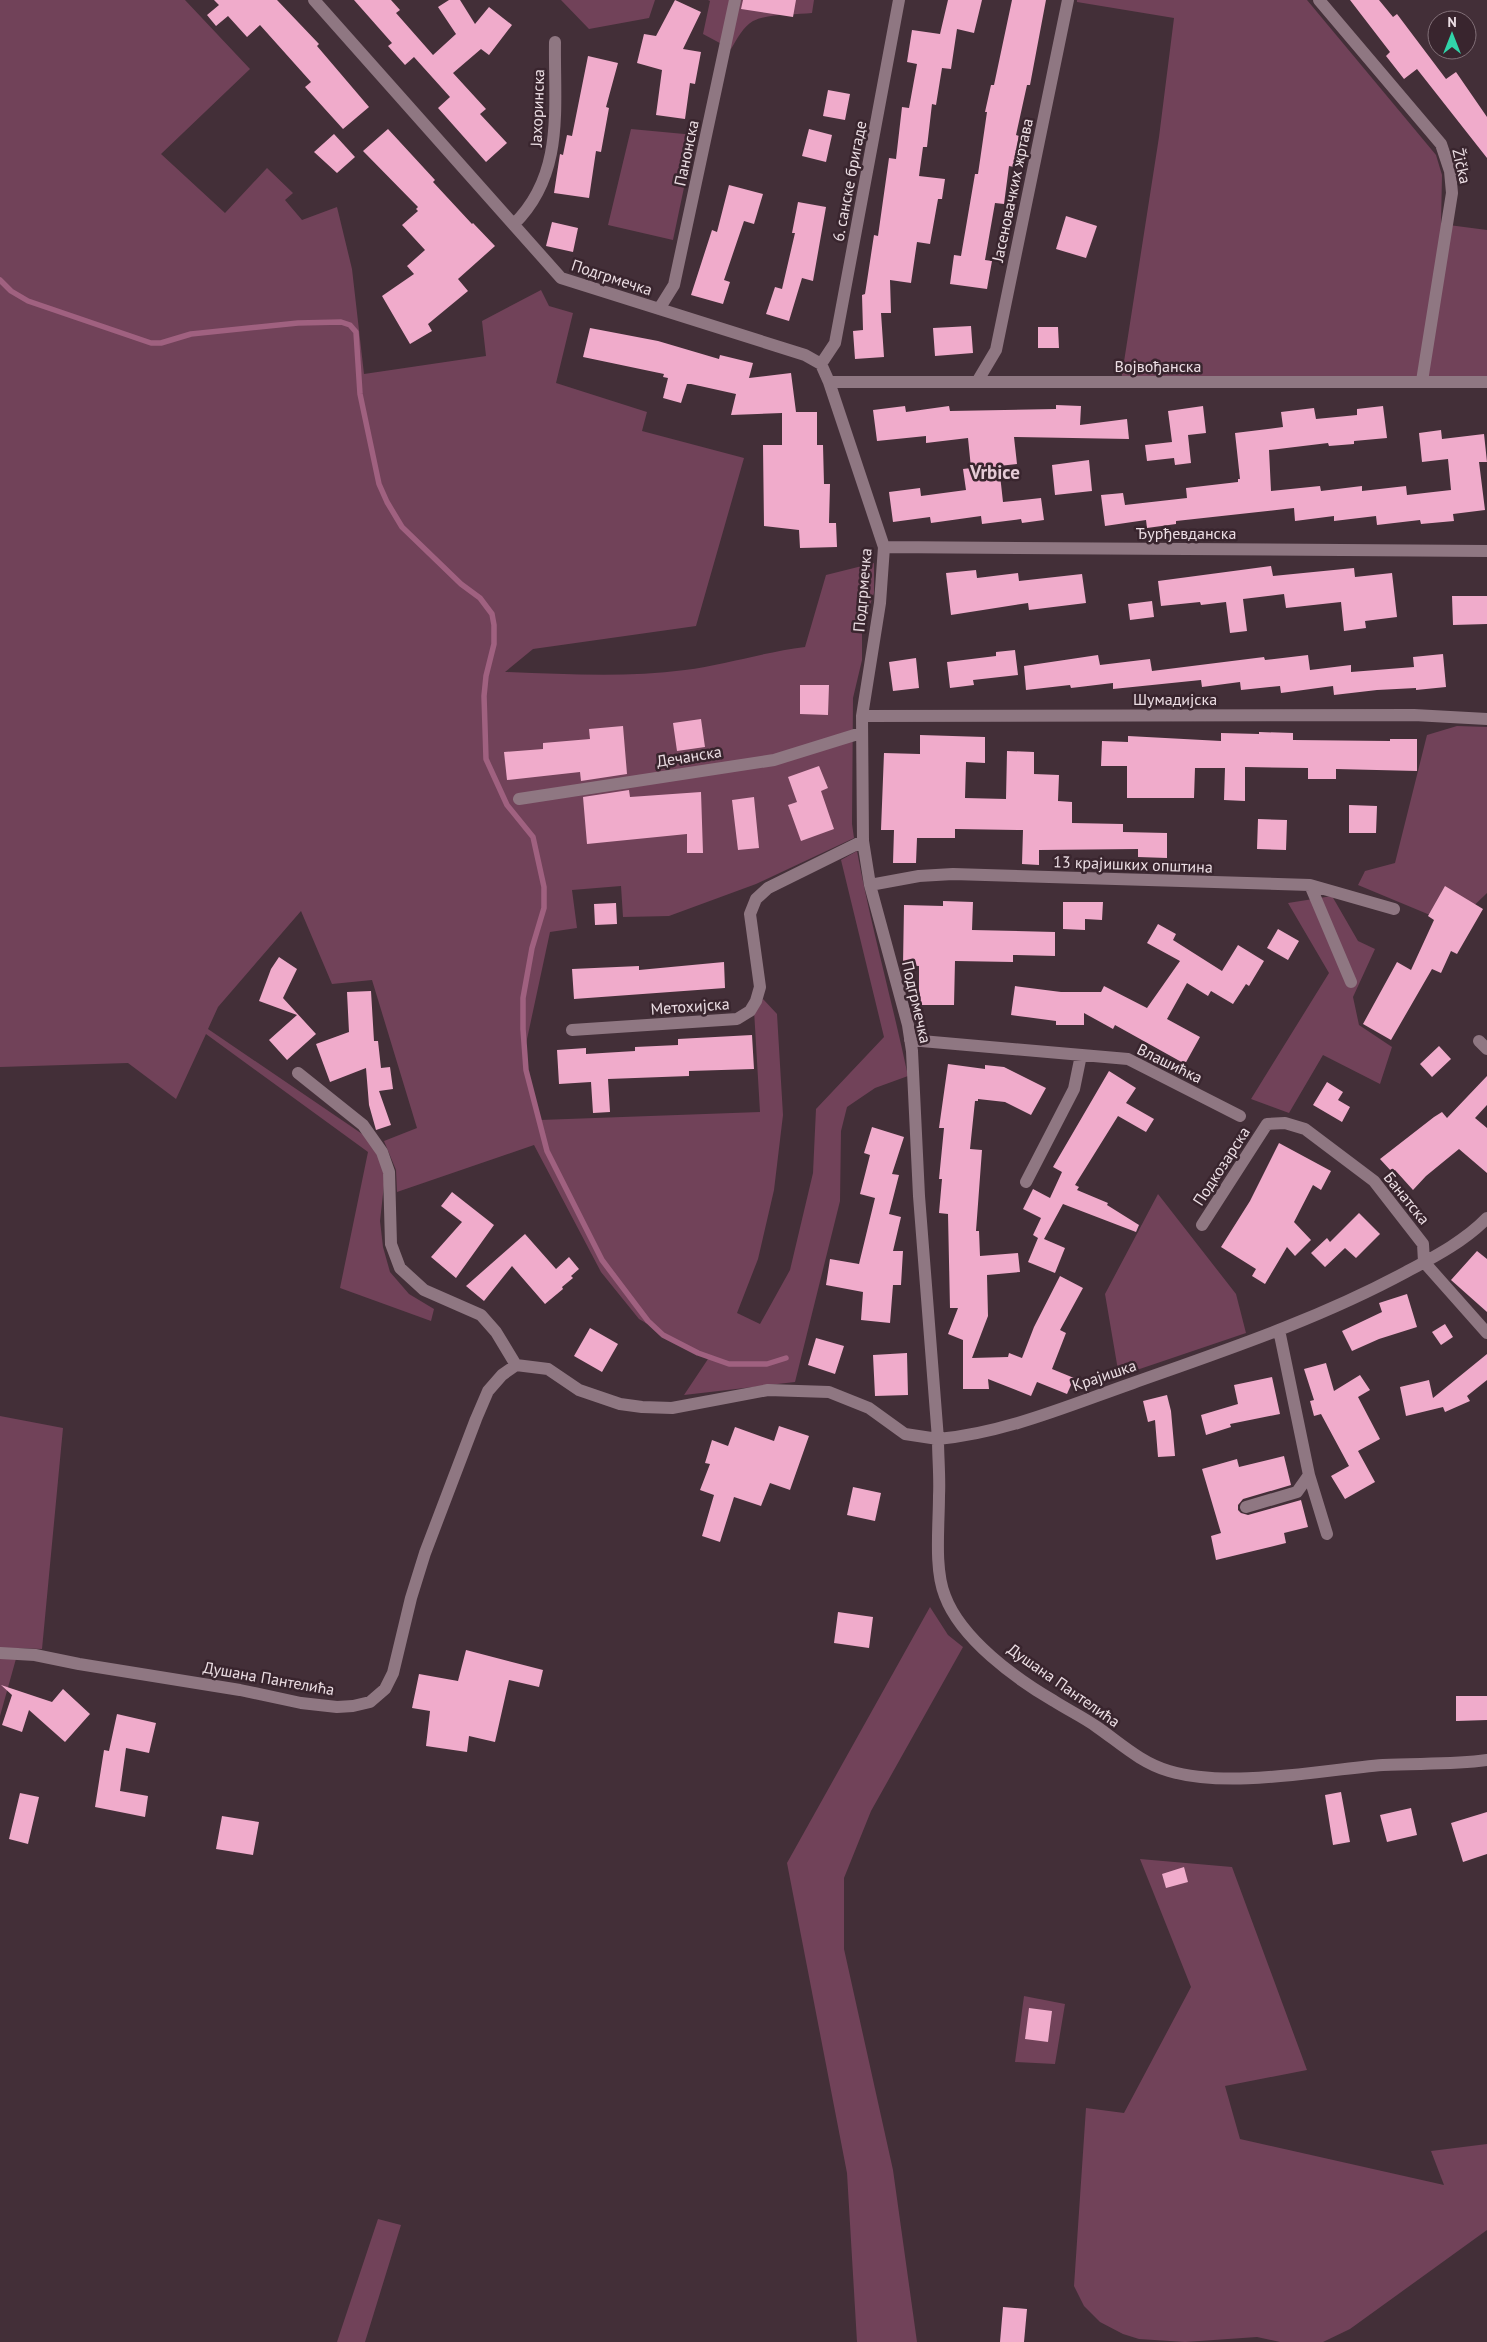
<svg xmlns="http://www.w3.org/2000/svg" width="1487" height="2342" viewBox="0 0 1487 2342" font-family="'PT Sans',sans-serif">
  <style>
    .green { fill: #714259 }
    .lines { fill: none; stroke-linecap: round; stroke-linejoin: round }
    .stream { stroke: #a06180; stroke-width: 5.5 }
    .building { fill: #f0abcb }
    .street { stroke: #8f7782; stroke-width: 12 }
    .labels { text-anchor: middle; stroke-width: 5; stroke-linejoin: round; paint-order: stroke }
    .street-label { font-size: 16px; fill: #ecdee4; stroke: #39252e }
    .quarter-label { font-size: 19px; font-weight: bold; fill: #e5cbd6; stroke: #39252e }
  </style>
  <rect width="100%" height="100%" fill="#432f38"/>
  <path class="green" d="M0 0H185L250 69 161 154 225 213 267 168 293 193 285 200 302 220 337 207 352 269 364 374 486 356 482 321 541 290 549 306 573 313 556 383 647 412 642 431 744 458 696 626 533 649 505 672C565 674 625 678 685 670 725 665 764 652 805 647L826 575 874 563V593L862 629V660L853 698 852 824 854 838 756 884 669 916 623 917 621 886 572 890 577 928 550 932 524 1053 540 1120 760 1112 754 1010 763 999 777 1014 783 1115 774 1190 758 1259 737 1313 760 1324 790 1270 813 1173 816 1109 884 1037 841 860 857 851C871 927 892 1000 908 1076L875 1088 847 1107 841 1131 840 1201 795 1382 684 1395 708 1359 639 1319 601 1272 534 1145 397 1192 396 1170 384 1141 417 1128 372 980 332 984 301 911 218 1007 208 1029 374 1142 383 1163 384 1185 380 1221 383 1247 390 1272 409 1294 434 1309 431 1321 340 1288 368 1152 206 1034 176 1099 128 1063 0 1067Z
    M561 0H655L649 18 589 29Z
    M708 0H814L812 13C795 15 769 13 753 21 743 27 737 39 731 49L703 34 710 1Z
    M1077 0H1307L1436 155 1442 175 1441 224 1487 230V377L1121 381 1159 137 1174 18 1077 2Z
    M631 129 695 135 673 240 608 225Z
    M1457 726 1487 727V893L1454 925 1358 885 1365 871 1395 863 1427 735Z
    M1332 896 1358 941 1375 949 1353 997 1359 1025 1392 1047 1380 1084 1323 1055 1289 1113 1251 1099 1329 973 1288 903Z
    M1158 1194 1236 1294 1246 1333 1119 1376 1105 1294Z
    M0 1416 63 1428 42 1649 19 1648 0 1716Z
    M930 1607 948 1635 963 1647 871 1811 844 1878V1949L893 2170 917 2342H857L847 2173 787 1863Z
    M1140 1859 1232 1867 1307 2070 1225 2086 1240 2139 1444 2185 1431 2151 1487 2144V2230L1350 2329 1323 2342H1280L1257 2337 1185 2342 1139 2339 1123 2334 1100 2322 1084 2306 1074 2286 1086 2108 1124 2113 1191 1987Z
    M1024 1996 1065 2004 1055 2064 1015 2062Z
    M378 2219 401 2225 365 2342H337Z"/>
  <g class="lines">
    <path class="stream" d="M0 280 11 291 28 301 151 343H161L191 334 298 323 341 322 350 325 356 332 360 394 379 484 387 502 402 527 461 584 480 598 492 614 494 625V644L486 676 484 696 486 759 507 805 533 837 544 887V908L532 948 523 998V1029L526 1070 547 1151 602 1260 648 1321 663 1335 698 1353 729 1364H767L786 1358"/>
  </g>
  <path class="building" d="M214 0H277L319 44 317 46 369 107 343 129 305 87 311 82 260 25 247 37 228 16 216 26 207 15 219 5Z
    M354 0H391L400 10 396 13 433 55 456 34 438 7 449 0H460L475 24 489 7 512 25 489 55 481 49 453 73 486 109 480 114 507 143 486 162 438 108 450 97 414 57 405 65 388 46 392 43Z
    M675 0 701 12 683 49 701 52 695 84 690 83 685 119 656 115 662 70 637 63 644 34 656 36Z
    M743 0H796L793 17 741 9Z
    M948 0H982L974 33 957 29 951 69 942 68 936 105 932 104 927 147H923L919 176 945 179 942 199H938L930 244 917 242 911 283 890 280 891 313H881L884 357 855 359 853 331 863 330 862 295 865 294 874 235 878 236 889 158 896 159 902 107 909 108 917 64 907 62 912 30 940 34Z
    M1012 0H1046L1030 85H1027L1016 135 1019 136 1014 167 1009 166 1004 204 995 203 985 260 992 261 987 289 950 284 954 255 961 256 975 174H978L987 112H985L991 85H994Z
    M1350 0H1379L1393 17 1397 14 1446 79 1456 72 1487 117V158L1417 69 1404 79 1386 56 1390 52Z
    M588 56 618 63 606 107 609 108 601 152 596 151 589 198 554 193 560 154 563 155 567 135 572 136Z
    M828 90 850 94 845 120 823 116Z
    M388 129 435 180 433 182 472 224 473 223 495 246 458 279 468 291 428 324 432 331 410 344 382 296 414 274 407 266 425 250 402 225 418 211 416 209 418 207 363 151Z
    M809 129 832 135 826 162 802 156Z
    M334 134 355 157 337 173 314 152Z
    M729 185 763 194 754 224 744 221 724 280 730 282 723 304 691 295 712 230 717 232Z
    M798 202 826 207 813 281 802 278 789 321 766 314 775 287 782 289 795 233H792Z
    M1066 216 1097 226 1086 258 1056 249Z
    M552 222 578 228 573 252 546 246Z
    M971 326 973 353 935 356 933 328Z
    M1038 327H1058L1059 348H1038Z
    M590 328 658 341 719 359 720 355 753 363 749 378 791 373 796 412H817V445H823L824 484H830L829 523H836L837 547 800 548 799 530 764 526 763 445H782V413L731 415 736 394 691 384H687L681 403 663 398 668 378 663 377 664 374 583 357Z
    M1056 405 1081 406 1080 425 1127 419 1129 439 1014 437 1017 464 999 466 1003 502 1041 498 1044 520 1022 523 1021 519 982 524 981 516 931 523 930 517 893 522 889 492 920 488 921 496 966 490 963 469 971 468 968 438 926 443V436L877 441 873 410 905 406 906 412 949 406 950 411 1056 409Z
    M1203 406 1206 433 1188 435 1191 463 1175 465 1174 458 1147 461 1145 445 1172 442 1168 411Z
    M1383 406 1387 438 1354 441V444L1329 446 1328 443 1269 450 1271 491 1320 486 1321 491 1362 486V491L1406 486 1407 495 1451 490 1448 459 1422 462 1419 433 1441 430 1442 439 1484 434 1487 462H1479L1485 510 1453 514 1454 521 1421 524 1420 520 1377 525 1376 516 1334 521V516L1295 521 1294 508 1176 521V524L1147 528 1146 520 1105 526 1101 495 1123 493 1125 505 1187 498 1186 488 1238 482V479H1240L1235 433 1283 427 1281 412 1314 408 1316 419 1357 415V409Z
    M1089 460 1092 491 1055 495 1052 465Z
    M1271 566 1273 576 1354 568 1355 577 1392 573 1397 617 1365 621 1366 628 1344 631 1341 602 1286 608 1284 594 1243 599 1247 631 1230 633 1226 602 1201 605 1200 602 1161 606 1158 581Z
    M976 570 977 578 1018 573 1019 581 1082 574 1086 603 1029 610 1028 603 951 615 946 573Z
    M1452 596H1487V624L1453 625Z
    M1152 601 1154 617 1130 620 1128 604Z
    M1015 650 1018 675 973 680 974 685 950 688 947 662 996 656V652Z
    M1443 654 1446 687 1416 690V688L1377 690 1334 695 1333 686 1281 693 1280 686 1241 690 1240 682 1202 687 1201 680 1113 689V683L1071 688 1070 685 1026 690 1024 666 1098 655 1100 665 1150 659 1152 671 1264 657 1265 660 1308 655 1310 670 1351 665V672L1414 667 1413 657Z
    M916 658 919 688 893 691 889 662Z
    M800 685H829L828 715 800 714Z
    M701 719 705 747 677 751 673 723Z
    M623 726 627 774 581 781 580 772 507 780 504 752 543 749V743L590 739 589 729Z
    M1259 732 1293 733V740L1390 741V739H1417V771L1336 769V779H1308V768L1245 767V801L1224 800 1225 768H1195L1194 798H1127V766H1101L1102 741 1128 742V736L1221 741V733L1259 734Z
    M920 735 985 737V763L966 762 965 798 1006 799 1007 751 1034 752V774L1059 775 1058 801 1072 802V823L1123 824V832L1167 833V858L1138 857V849L1039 850V865L1022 864 1023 830 955 829V838H917L916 863H893L894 830H881L884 753 920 754Z
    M819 766 828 788 821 791 834 829 801 841 788 805 797 802 788 777Z
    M629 790 630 797 701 792 703 853H687V834L587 844 583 797Z
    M754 797 759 848 738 850 732 800Z
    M1349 805 1377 806 1376 833H1349Z
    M1258 819 1287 820 1286 850 1257 849Z
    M1445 886 1483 909 1457 954 1451 951 1441 973 1432 969 1391 1040 1363 1024 1397 962 1411 970 1434 920 1428 916Z
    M943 901 973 902 972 930 1055 932V956L1013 955V962L955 961 954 1005H919V966L903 965 904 905 943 906Z
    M1063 902H1103L1102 920 1085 919V930L1063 929Z
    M616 903 617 924 595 925 594 904Z
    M1158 924 1176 934 1173 940 1222 971 1238 945 1264 961 1249 986 1246 984 1233 1004 1211 991 1208 996 1187 983 1167 1019 1200 1037 1185 1064 1115 1025 1113 1029 1084 1013V1025H1056V1021L1011 1015 1015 986 1061 992H1101L1104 986 1147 1008 1180 961 1147 943Z
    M1278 929 1299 941 1288 960 1267 948Z
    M279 957 297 969 283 998 316 1034 287 1060 269 1040 297 1015 259 1001 271 969Z
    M724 962 725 988 574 999 572 969 639 966V970Z
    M371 991 374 1041H378L381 1068 390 1067 393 1089 379 1091 391 1125 376 1130 369 1105 366 1068 330 1082 316 1044 349 1032 347 992Z
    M752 1035 754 1069 689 1071V1076L608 1079 610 1112 593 1113 591 1082 559 1084 557 1050 586 1048V1054L635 1051V1047L678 1045V1039Z
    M1439 1046 1451 1059 1432 1077 1420 1064Z
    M948 1064 985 1069V1065L1004 1067 1046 1088 1031 1115 1005 1102 978 1099V1101H975L970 1149 982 1150 976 1231H979L980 1256 1018 1253 1020 1272 987 1275 988 1316 972 1358 1008 1357 1009 1353 1022 1358 1034 1327 1060 1276 1083 1288 1060 1330 1066 1333 1052 1369 1074 1378 1067 1394 1037 1382 1031 1396 988 1379 989 1389H963V1340L948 1334 958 1308H950L948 1214 939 1213 942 1179H939L944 1128H939Z
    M1109 1071 1136 1088 1126 1103 1154 1119 1146 1132 1118 1116 1075 1185 1079 1187 1077 1190 1108 1203 1107 1205 1139 1225 1136 1232 1063 1204 1044 1239 1065 1248 1055 1273 1028 1262 1038 1238 1033 1235 1041 1218 1023 1209 1033 1189 1050 1198 1062 1172 1053 1167Z
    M1487 1076V1105L1475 1118 1487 1128V1173L1459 1149 1426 1176 1413 1190 1395 1170 1392 1172 1380 1159 1434 1117 1442 1112 1447 1118Z
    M1327 1082 1343 1092 1338 1100 1350 1107 1342 1122 1313 1105Z
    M872 1127 904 1137 892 1174 899 1175 889 1214 901 1217 893 1251H903L901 1285H893L890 1323 861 1320 863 1292 826 1285 830 1259 859 1264 875 1198 860 1194 870 1155 864 1153Z
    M1279 1143 1331 1171 1321 1190 1313 1185 1294 1222 1311 1240 1295 1256 1287 1247 1265 1284 1252 1276 1256 1269 1221 1247 1250 1201Z
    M452 1192 494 1225 456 1278 431 1257 462 1222 441 1206Z
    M1359 1213 1380 1234 1356 1258 1345 1248 1325 1267 1311 1253 1327 1238 1330 1242Z
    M525 1234 556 1269 569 1257 579 1269 571 1276 573 1278 562 1287 563 1289 545 1304 512 1266 484 1301 466 1286Z
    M1477 1251 1487 1259V1312L1451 1280Z
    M1407 1294 1417 1327 1379 1339 1352 1351 1342 1331 1382 1312 1379 1303Z
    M1445 1324 1453 1337 1441 1345 1432 1332Z
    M590 1328 618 1344 602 1372 574 1356Z
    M816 1338 844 1346 835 1374 808 1365Z
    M907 1353 908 1395 875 1396 873 1355Z
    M1487 1354V1380L1467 1396 1470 1401 1445 1412 1443 1407 1406 1416 1400 1387 1429 1380 1433 1398Z
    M1326 1363 1334 1391 1360 1375 1370 1390 1358 1397 1380 1439 1358 1451 1375 1482 1345 1499 1331 1476 1349 1466 1321 1414 1314 1416 1310 1401 1314 1400 1304 1369Z
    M1272 1377 1280 1414 1230 1424 1231 1427 1206 1435 1201 1415 1238 1404 1234 1385Z
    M1167 1395 1171 1411 1175 1456 1158 1457 1155 1420 1148 1422 1143 1401Z
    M779 1426 809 1436 790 1490 770 1483 761 1506 734 1497 720 1542 702 1536 714 1495 700 1490 710 1464 705 1463 712 1440 728 1446 735 1427 774 1441Z
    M1284 1456 1291 1485 1243 1499 1238 1505V1510L1241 1513 1248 1515 1301 1500 1308 1527 1284 1533 1286 1543 1216 1560 1211 1536 1221 1533 1202 1469 1237 1459 1239 1467Z
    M853 1487 881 1493 875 1521 847 1515Z
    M838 1612 873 1617 869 1648 834 1643Z
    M466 1650 543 1670 539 1687 509 1680 495 1742 469 1736 467 1752 426 1746 430 1711 412 1708 419 1674 458 1681Z
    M1 1685 52 1702 63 1689 90 1714 65 1742 29 1710 22 1732 2 1725 12 1695Z
    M1456 1696H1487V1720L1456 1721Z
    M117 1714 156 1723 149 1753 126 1748 120 1791 148 1796 145 1817 95 1807 104 1750 109 1751Z
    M1341 1792 1350 1842 1333 1845 1325 1795Z
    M20 1793 39 1797 28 1844 9 1839Z
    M1411 1808 1417 1835 1387 1842 1380 1815Z
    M1487 1812V1854L1463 1862 1451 1823Z
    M222 1816 259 1822 253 1855 216 1849Z
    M1184 1867 1188 1882 1166 1888 1162 1874Z
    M1029 2008 1052 2011 1048 2042 1025 2039Z
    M1003 2307 1027 2309 1024 2342H1000Z"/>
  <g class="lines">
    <path class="street" d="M314 0 561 278 805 355 821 364 829 382 884 547 880 603 862 716 863 841 870 885 908 1025 912 1051 919 1196 938 1439C1005 1433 1070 1405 1133 1383 1226 1350 1319 1319 1406 1272 1434 1257 1465 1241 1487 1218
      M1319 0 1441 144 1450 171 1452 193 1422 381
      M514 224C565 174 554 107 555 42
      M659 309 674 285 735 0
      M821 364 835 343 899 0
      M829 382H1487
      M977 382 996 350 1068 0
      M884 547 1487 551
      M862 716 1414 715 1487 719
      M519 799 774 760 861 733
      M870 885 919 876 953 874 1310 885 1394 909
      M1310 885 1351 982
      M572 1030 737 1019 750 1011 756 1001 760 987 750 914 756 899 768 888 863 841
      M910 1040 1128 1059 1240 1116
      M1479 1041 1487 1049
      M298 1073 363 1125 382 1152 389 1172 391 1244 400 1268 424 1290 481 1315 496 1332 516 1365
      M1026 1182 1074 1089 1081 1055
      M1202 1225 1267 1124 1285 1123 1305 1129 1374 1181 1423 1244 1424 1262 1487 1333
      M1279 1330 1309 1475 1327 1534
      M1246 1507 1297 1492 1309 1475
      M0 1653 35 1655 79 1664 240 1690 301 1703 337 1707 353 1706 370 1702 385 1689 393 1673 411 1598 425 1553 476 1419 488 1391 502 1375 516 1365 548 1369 579 1390 620 1404 642 1407 672 1408 768 1390 829 1392 869 1408 905 1434 938 1439C938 1458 940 1477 939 1496 939 1526 934 1569 945 1596 961 1639 1016 1679 1054 1701 1068 1710 1083 1717 1097 1727 1120 1743 1141 1763 1169 1771 1230 1789 1320 1770 1383 1765 1418 1763 1452 1765 1487 1760"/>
  </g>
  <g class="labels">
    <g class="street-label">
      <text transform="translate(537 108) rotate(-88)" y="6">Јахоринска</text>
      <text transform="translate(686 153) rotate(-78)" y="6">Панонска</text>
      <text transform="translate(1462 166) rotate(77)" y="6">Žička</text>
      <text transform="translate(849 181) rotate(-79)" y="6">6. санске бригаде</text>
      <text transform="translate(1012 190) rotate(-78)" y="6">Јасеновачких жртава</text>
      <text transform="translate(612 277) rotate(18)" y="6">Подгрмечка</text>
      <text x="1158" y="372">Војвођанска</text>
      <text x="1186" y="539">Ђурђевданска</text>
      <text transform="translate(862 590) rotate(-85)" y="6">Подгрмечка</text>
      <text x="1175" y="705">Шумадијска</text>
      <text transform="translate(689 756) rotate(-9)" y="6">Дечанска</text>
      <text transform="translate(1133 864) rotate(2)" y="6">13 крајишких општина</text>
      <text transform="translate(917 1002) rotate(77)" y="6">Подгрмечка</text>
      <text transform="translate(690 1006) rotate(-4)" y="6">Метохијска</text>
      <text transform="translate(1170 1063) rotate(26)" y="6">Влашићка</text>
      <text transform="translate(1221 1166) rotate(-57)" y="6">Подкозарска</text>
      <text transform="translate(1407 1198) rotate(51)" y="6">Банатска</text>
      <text transform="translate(1104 1375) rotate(-19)" y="6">Крајишка</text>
      <text transform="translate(269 1678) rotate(10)" y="6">Душана Пантелића</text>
      <text transform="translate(1064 1685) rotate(35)" y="6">Душана Пантелића</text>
    </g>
    <g class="quarter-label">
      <text x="995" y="479">Vrbice</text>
    </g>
  </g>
  <g transform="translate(1452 35)"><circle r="24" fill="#39252e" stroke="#816f77"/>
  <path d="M0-4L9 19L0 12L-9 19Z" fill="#31d4a9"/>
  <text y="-8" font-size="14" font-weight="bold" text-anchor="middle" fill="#ecdee4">N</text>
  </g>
</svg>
